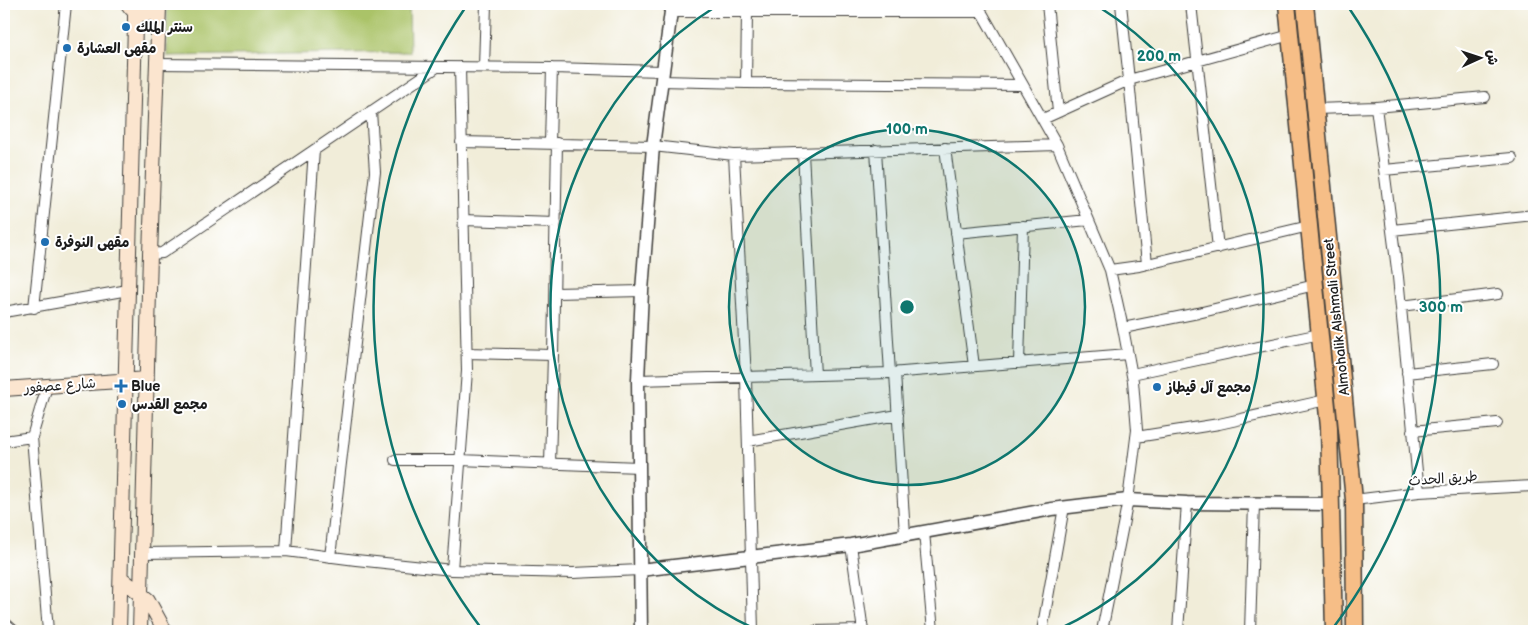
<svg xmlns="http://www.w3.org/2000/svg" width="1538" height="635" viewBox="0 0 1538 635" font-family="'Balsamiq Sans','Playpen Sans Arabic',sans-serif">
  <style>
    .park { fill: #aac368; stroke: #637042 }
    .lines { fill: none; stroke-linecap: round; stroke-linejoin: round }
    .minor-casing { stroke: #3c3b38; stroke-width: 12 }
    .tertiary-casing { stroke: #3c3b38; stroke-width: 15 }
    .secondary-casing { stroke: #3c3b38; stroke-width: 16 }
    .trunk-casing { stroke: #3c3b38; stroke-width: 19 }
    .minor { stroke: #fff; stroke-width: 10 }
    .tertiary { stroke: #fff; stroke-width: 12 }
    .secondary { stroke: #fbe5cf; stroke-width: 14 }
    .trunk { stroke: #f6be87; stroke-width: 16 }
    .ring { fill: none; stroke: #0f766e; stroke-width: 2.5 }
    .poi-dot { fill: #1f6fb2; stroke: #fff; stroke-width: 2 }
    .labels { text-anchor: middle; stroke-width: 4; stroke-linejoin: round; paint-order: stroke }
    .poi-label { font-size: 14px; font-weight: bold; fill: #1c1c1c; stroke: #fff; text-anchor: start }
    .street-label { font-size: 14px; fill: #1c1c1c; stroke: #fff }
    .centre { fill: #0f766e; stroke: #fff; stroke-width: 2.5 }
    .ring-label { font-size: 15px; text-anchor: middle; font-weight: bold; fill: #0f766e; stroke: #fff; stroke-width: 4; stroke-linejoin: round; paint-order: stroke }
  </style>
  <rect width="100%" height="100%" fill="#fff"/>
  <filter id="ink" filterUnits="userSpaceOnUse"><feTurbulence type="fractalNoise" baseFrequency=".02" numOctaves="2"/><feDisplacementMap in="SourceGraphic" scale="10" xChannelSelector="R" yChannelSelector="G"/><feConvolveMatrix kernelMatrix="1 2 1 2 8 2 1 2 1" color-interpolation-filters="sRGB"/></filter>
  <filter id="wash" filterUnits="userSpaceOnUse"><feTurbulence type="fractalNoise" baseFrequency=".0096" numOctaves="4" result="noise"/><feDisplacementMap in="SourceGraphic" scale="20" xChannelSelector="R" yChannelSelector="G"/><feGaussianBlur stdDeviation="1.12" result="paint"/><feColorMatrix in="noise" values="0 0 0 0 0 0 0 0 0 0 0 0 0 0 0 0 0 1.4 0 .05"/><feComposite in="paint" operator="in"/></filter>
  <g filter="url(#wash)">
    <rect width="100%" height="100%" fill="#f1edd9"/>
    <path class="park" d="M167 4H409L410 52 167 56Z"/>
  </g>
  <g filter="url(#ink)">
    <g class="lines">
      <g class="minor-casing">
        <path id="minor" d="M977 4 1057 145 1110 270 1123 328 1133 381 1137 430 1128 500 1102 631
          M1047 4 1058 112
          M1191 4 1218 248
          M670 12H982
          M747 12 746 83 1023 85
          M156 64 552 68 662 71
          M484 67 486 4
          M661 81 746 83
          M1376 107 1398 277 1419 492
          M1315 109 1376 107 1485 97
          M1043 119 1129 80 1121 4
          M461 142 653 146 734 155 1057 145
          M550 143 552 68
          M945 148 974 366
          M876 150 890 373
          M803 153 815 375
          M734 155 746 378 753 631
          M1384 170 1512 158
          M463 220 556 223
          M1392 230 1534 215
          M956 233 1088 220
          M150 254 162 253 437 67
          M1147 264 1129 80 1290 35
          M1110 270 1139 266 1309 226
          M555 293 642 291
          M1401 306 1498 294
          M34 308 66 4
          M4 312 128 290
          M1123 328 1198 313 1315 285
          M467 353 553 355 557 143
          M1019 363 1023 226
          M895 373 905 535
          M1407 373 1493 364
          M1132 374 1320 334
          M638 380 890 373 1128 354
          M47 386 32 437 48 631
          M1412 431 1497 423
          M1136 437 1219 424 1326 400
          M4 441 32 437
          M748 441 898 415
          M395 460H460L639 467
          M550 464 553 355
          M1354 500 1419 492 1534 486
          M924 532 933 631
          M851 545 863 631
          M286 551 314 150
          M143 553 286 551 356 560 452 570 573 573 640 570
          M330 557 375 172 371 111
          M452 570 467 371 460 67
          M4 622 14 631
          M815 631 862 630
          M1042 631 1064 507
          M1178 631 1187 503
          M1250 631 1254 503"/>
      </g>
      <g class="tertiary-casing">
        <path id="tertiary" d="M640 570 851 545 1052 509 1110 502 1128 500 1187 503 1331 504
          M641 631 638 380 642 291 653 146 672 4"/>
      </g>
      <g class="secondary-casing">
        <path id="secondary" d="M128 4C136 17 153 18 161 4
          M4 389 147 379
          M121 578 148 600 165 631
          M119 631 135 25V12
          M140 631 150 254 159 7"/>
      </g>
      <g class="trunk-casing">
        <path id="trunk" d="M1287 4 1329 427 1334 631
          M1305 4 1354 500 1355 631"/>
      </g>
      <use href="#minor" class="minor"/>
      <use href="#tertiary" class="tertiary"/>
      <use href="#secondary" class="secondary"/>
      <use href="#trunk" class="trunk"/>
    </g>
  </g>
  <circle cx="907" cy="307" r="178" fill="#0f766e" fill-opacity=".12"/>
  <g class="ring">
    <circle cx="907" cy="307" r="178"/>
    <path d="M759 631A356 356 0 0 1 718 5M1096 5A356 356 0 0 1 1055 631"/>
    <path d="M481 628A534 534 0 0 1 467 5M1347 5A534 534 0 0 1 1333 628"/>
  </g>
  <g class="poi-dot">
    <circle cx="126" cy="27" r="5"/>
    <circle cx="67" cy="48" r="5"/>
    <circle cx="45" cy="242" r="5"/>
    <path d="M118.5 378.5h5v5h5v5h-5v5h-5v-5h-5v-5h5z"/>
    <circle cx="1157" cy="387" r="5"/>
    <circle cx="122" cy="404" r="5"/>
  </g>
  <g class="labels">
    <g class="poi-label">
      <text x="136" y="32">سنتر الملك</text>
      <text x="77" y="53">مقهى العشارة</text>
      <text x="55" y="247">مقهى النوفرة</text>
      <text x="131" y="391">Blue</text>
      <text x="1167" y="392">مجمع آل قيطاز</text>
      <text x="132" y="409">مجمع القدس</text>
    </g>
    <g class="street-label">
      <text transform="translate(1336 317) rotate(-96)" y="5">Almohalik Alshmali Street</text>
      <text transform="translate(60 385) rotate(-4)" y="5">شارع عصفور</text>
      <text transform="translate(1443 478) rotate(-4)" y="5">طريق الحدث</text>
    </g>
  </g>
  <circle cx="907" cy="307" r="8" class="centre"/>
  <g class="ring-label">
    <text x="1159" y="61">200 m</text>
    <text x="907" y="134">100 m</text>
    <text x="1441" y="312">300 m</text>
  </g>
  <rect width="1538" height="635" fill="none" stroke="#fff" stroke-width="20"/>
  <g transform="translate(1480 58) rotate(87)" stroke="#ffffff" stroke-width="4" paint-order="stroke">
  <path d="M0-4L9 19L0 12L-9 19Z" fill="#1c1c1c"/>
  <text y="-8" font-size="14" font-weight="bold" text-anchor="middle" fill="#1c1c1c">ش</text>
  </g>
</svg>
